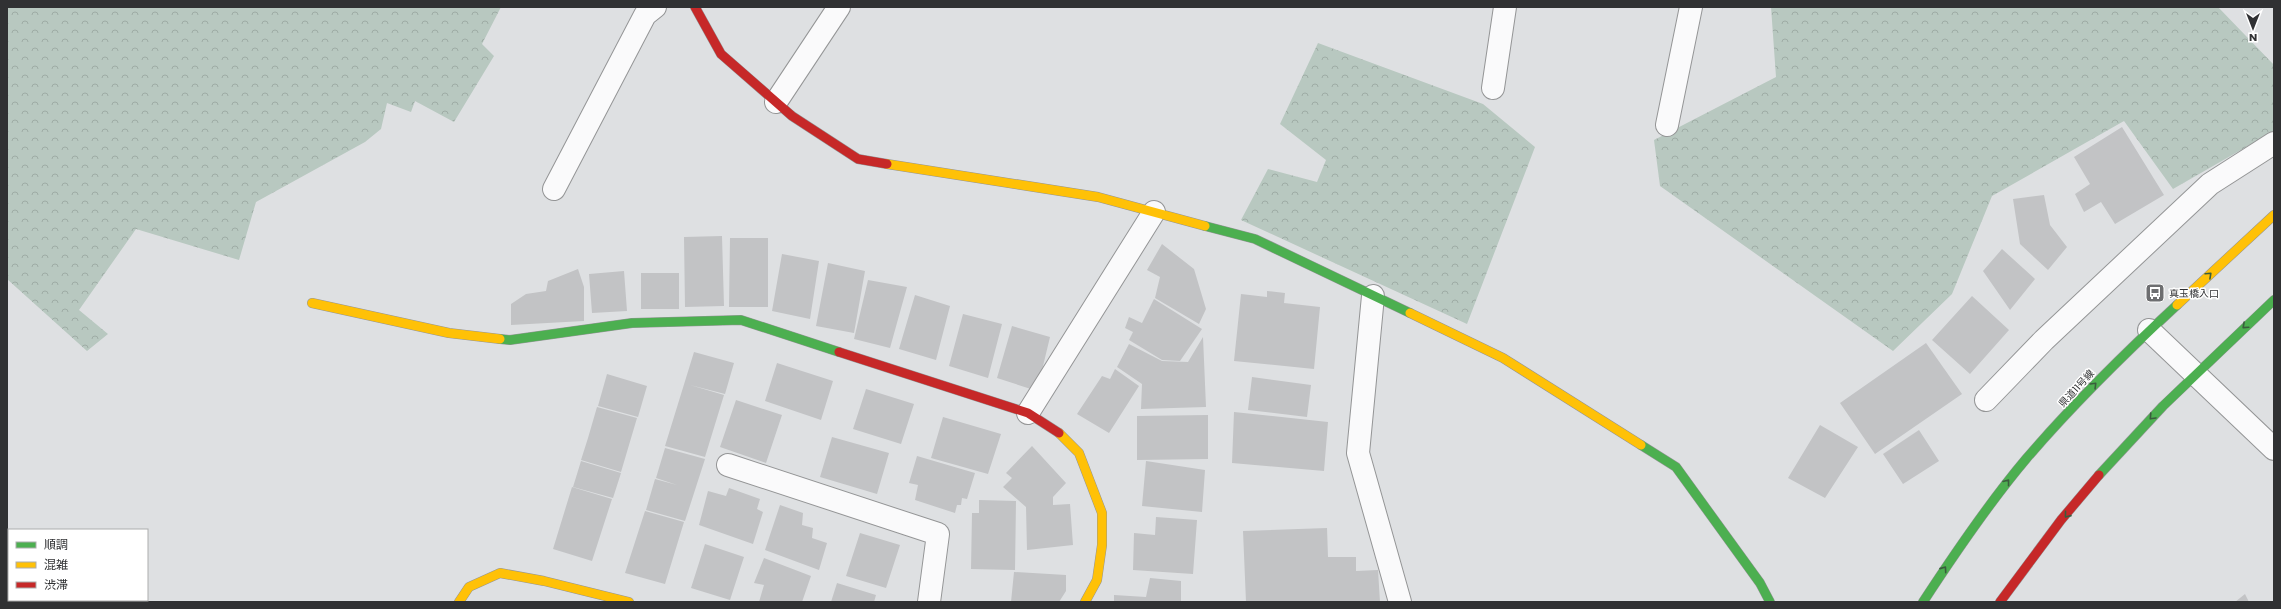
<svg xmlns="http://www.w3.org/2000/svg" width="2281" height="609" viewBox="0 0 2281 609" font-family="Poppins,'Noto Sans JP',sans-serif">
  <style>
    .forest { fill: url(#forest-crowns) }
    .building { fill: #c2c3c5 }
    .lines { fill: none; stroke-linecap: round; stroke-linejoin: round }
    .street-casing { stroke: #949596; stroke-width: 24 }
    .fast-casing { stroke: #949596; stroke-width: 10 }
    .slow-casing { stroke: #949596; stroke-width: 10 }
    .jam-casing { stroke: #949596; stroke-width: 10 }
    .street { stroke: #fafafb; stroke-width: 22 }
    .fast { stroke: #4caf50; stroke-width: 9 }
    .slow { stroke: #ffc107; stroke-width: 9 }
    .jam { stroke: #c62828; stroke-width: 9 }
    .oneway { stroke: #3a5d3d }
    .labels { text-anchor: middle; stroke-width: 3; stroke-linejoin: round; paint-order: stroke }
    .poi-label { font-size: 10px; fill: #303133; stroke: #fff; text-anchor: start }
    .street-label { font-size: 10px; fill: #303133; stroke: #fff }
  </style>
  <defs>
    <pattern id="forest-crowns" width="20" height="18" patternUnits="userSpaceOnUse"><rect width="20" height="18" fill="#b8c8c0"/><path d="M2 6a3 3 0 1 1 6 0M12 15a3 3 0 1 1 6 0" fill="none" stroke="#9eaca5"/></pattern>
  </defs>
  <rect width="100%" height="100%" fill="#dee0e2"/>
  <path class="forest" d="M7 7H501L482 44 494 56 454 122 415 101 411 112 387 103 381 129 365 142 256 202 239 260 136 229 79 310 108 334 87 351 7 279Z
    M1771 7H2218L2274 65V131L2173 189 2124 121 1992 196 1952 294 1893 351 1660 186 1654 140 1776 77Z
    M1318 43 1483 104 1535 147 1467 324 1241 220 1268 169 1317 182 1326 160 1280 124Z"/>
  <path class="building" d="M2122 127 2164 195 2115 224 2101 202 2084 212 2075 194 2090 184 2074 157Z
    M2044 195 2050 225 2067 247 2048 270 2020 244 2013 199Z
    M722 236 724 306 685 307 684 237Z
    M730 238H768V307H729Z
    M1162 244 1194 269 1206 309 1199 324 1155 298 1160 277 1147 270Z
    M2002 249 2035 279 2010 310 1983 271Z
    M782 254 819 261 810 319 772 311Z
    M828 263 865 271 854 333 816 326Z
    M578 269 584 287V321L511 325V304L526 294 546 291 548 281Z
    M624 271 627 311 592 313 589 274Z
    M641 273H679V309H641Z
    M868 280 907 287 890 348 854 339Z
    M1267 291 1285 293 1284 303 1320 307 1314 369 1234 361 1241 294 1267 297Z
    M915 295 950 306 936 360 899 349Z
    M1972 296 2009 330 1970 374 1932 340Z
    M1154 299 1202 329 1180 361 1162 360 1129 340 1133 332 1125 328 1129 317 1142 323Z
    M963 314 1002 324 988 378 949 366Z
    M1012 326 1050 337 1037 391 997 378Z
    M1203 337 1206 407 1141 409 1142 384 1117 367 1129 344 1162 361 1188 362Z
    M1926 343 1962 394 1875 454 1840 403Z
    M694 352 734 363 725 394 690 385 724 395 705 457 665 446Z
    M777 363 833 381 821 420 765 401Z
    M1115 369 1139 386 1109 433 1077 414 1102 376 1110 379Z
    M607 374 647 386 638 417 598 406Z
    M1252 377 1311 385 1307 417 1248 410Z
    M866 389 914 404 901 444 853 429Z
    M736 400 782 415 766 463 720 447Z
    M597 407 637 418 621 472 581 460 588 438 622 449 588 438Z
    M1234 412 1328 422 1324 471 1232 463Z
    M1208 415V459L1137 460V416Z
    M943 417 1001 434 988 474 931 458Z
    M1820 425 1858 447 1825 498 1788 478Z
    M1919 430 1939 461 1903 484 1883 454Z
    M832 437 889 453 877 494 820 477Z
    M1032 446 1066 483 1053 497V505L1070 504 1073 545 1027 550 1026 507 1003 487 1012 478 1006 473Z
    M665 448 705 459 685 521 646 510 655 479 677 485 656 478Z
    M917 456 975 473 967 499 962 498 961 505H957L955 513 915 500 918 485 909 483Z
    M581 461 621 473 613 498 573 487Z
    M1146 461 1205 470 1202 512 1142 506Z
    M572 487 612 499 592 561 553 549Z
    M729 488 760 499 757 509 763 512 753 544 699 525 708 491 726 496Z
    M979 500 1016 501 1015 570 971 569 972 513H979Z
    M780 505 803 513 802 525 813 528 812 538 827 543 819 570 765 550Z
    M645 511 684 522 665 584 625 573Z
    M1156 517 1197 520 1193 574 1133 570 1134 533 1155 535Z
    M1327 528 1328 557H1356V571L1378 570 1380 602H1246L1243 531Z
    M860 533 900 545 886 588 846 576Z
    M705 544 744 557 730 600 691 588Z
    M764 558 811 576 802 602H759L764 585 754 583Z
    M1014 572 1066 575V591L1059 602H1011Z
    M1150 578 1181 581V602H1114V595L1146 597Z
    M837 583 876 595 874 602H831Z
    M2245 594 2249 602H2235Z"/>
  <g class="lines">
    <g class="street-casing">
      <path id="street" d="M1493 88 1505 7
        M776 102 839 7
        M1667 125 1691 7
        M554 189 645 15 655 7
        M1373 296 1358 453 1400 602
        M2149 330 2274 449
        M1986 400 2044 340 2210 184 2274 143
        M1028 413 1154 212
        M728 465 938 534 929 602"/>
    </g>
    <g class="fast-casing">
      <path id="fast" d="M1205 226 1255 239 1410 313
        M500 339 510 340 632 323 741 320 839 352
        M1641 445 1676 467 1760 583 1770 602
        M2099 475 2163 406 2274 300
        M1923 602C1955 553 1988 504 2026 459 2073 404 2124 354 2177 305"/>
    </g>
    <g class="slow-casing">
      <path id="slow" d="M887 164 1098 197 1205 226
        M312 303 449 333 500 339
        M2177 305 2274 215
        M1410 313 1503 358 1641 445
        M1059 433 1079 453 1102 513V545L1097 580 1085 602
        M459 602 469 587 500 573 544 581 629 602"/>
    </g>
    <g class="jam-casing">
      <path id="jam" d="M695 7 721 54 792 116 858 159 887 164
        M839 352 1028 413 1059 433
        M2000 602 2061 520 2099 475"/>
    </g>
    <use href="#street" class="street"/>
    <use href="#fast" class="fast"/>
    <use href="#slow" class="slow"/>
    <use href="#jam" class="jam"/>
  </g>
  <defs><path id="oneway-chevron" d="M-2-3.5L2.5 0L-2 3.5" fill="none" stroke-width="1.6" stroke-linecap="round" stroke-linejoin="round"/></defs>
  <g class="oneway">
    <use href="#oneway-chevron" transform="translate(2209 275) rotate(-43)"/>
    <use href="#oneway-chevron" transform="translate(2245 326) rotate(138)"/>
    <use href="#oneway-chevron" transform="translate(2094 385) rotate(-45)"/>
    <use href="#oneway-chevron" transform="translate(2152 417) rotate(133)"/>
    <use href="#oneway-chevron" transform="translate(2007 482) rotate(-52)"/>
    <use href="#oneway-chevron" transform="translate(2067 515) rotate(129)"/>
    <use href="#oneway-chevron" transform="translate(1944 569) rotate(-55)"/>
  </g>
  <defs>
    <g id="bus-square" transform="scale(1)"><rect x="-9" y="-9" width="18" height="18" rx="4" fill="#6d6e70" stroke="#fff"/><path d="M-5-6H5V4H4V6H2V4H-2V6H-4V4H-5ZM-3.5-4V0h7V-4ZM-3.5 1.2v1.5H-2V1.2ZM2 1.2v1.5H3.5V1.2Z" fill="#fff"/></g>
  </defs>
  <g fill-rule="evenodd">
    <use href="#bus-square" x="2155" y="293"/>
  </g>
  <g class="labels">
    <g class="poi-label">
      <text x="2169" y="297">真玉橋入口</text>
    </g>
    <g class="street-label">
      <text transform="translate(2076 388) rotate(-47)" y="4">県道11号線</text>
    </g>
  </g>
  <rect width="2281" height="609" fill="none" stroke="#303133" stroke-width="16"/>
  <rect x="8" y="529" width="140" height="72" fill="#ffffff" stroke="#acadad"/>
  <rect x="16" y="542" width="20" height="6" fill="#4caf50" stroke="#acadad"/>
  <text x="44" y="549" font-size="12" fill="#303133">順調</text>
  <rect x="16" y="562" width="20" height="6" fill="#ffc107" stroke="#acadad"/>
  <text x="44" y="569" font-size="12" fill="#303133">混雑</text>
  <rect x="16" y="582" width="20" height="6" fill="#c62828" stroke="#acadad"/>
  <text x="44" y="589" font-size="12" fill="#303133">渋滞</text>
  <g transform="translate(2253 28) rotate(180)" stroke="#ffffff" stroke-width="3" paint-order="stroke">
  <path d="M0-3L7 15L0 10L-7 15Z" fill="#303133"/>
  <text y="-6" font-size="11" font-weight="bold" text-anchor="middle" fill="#303133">N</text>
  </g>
</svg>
